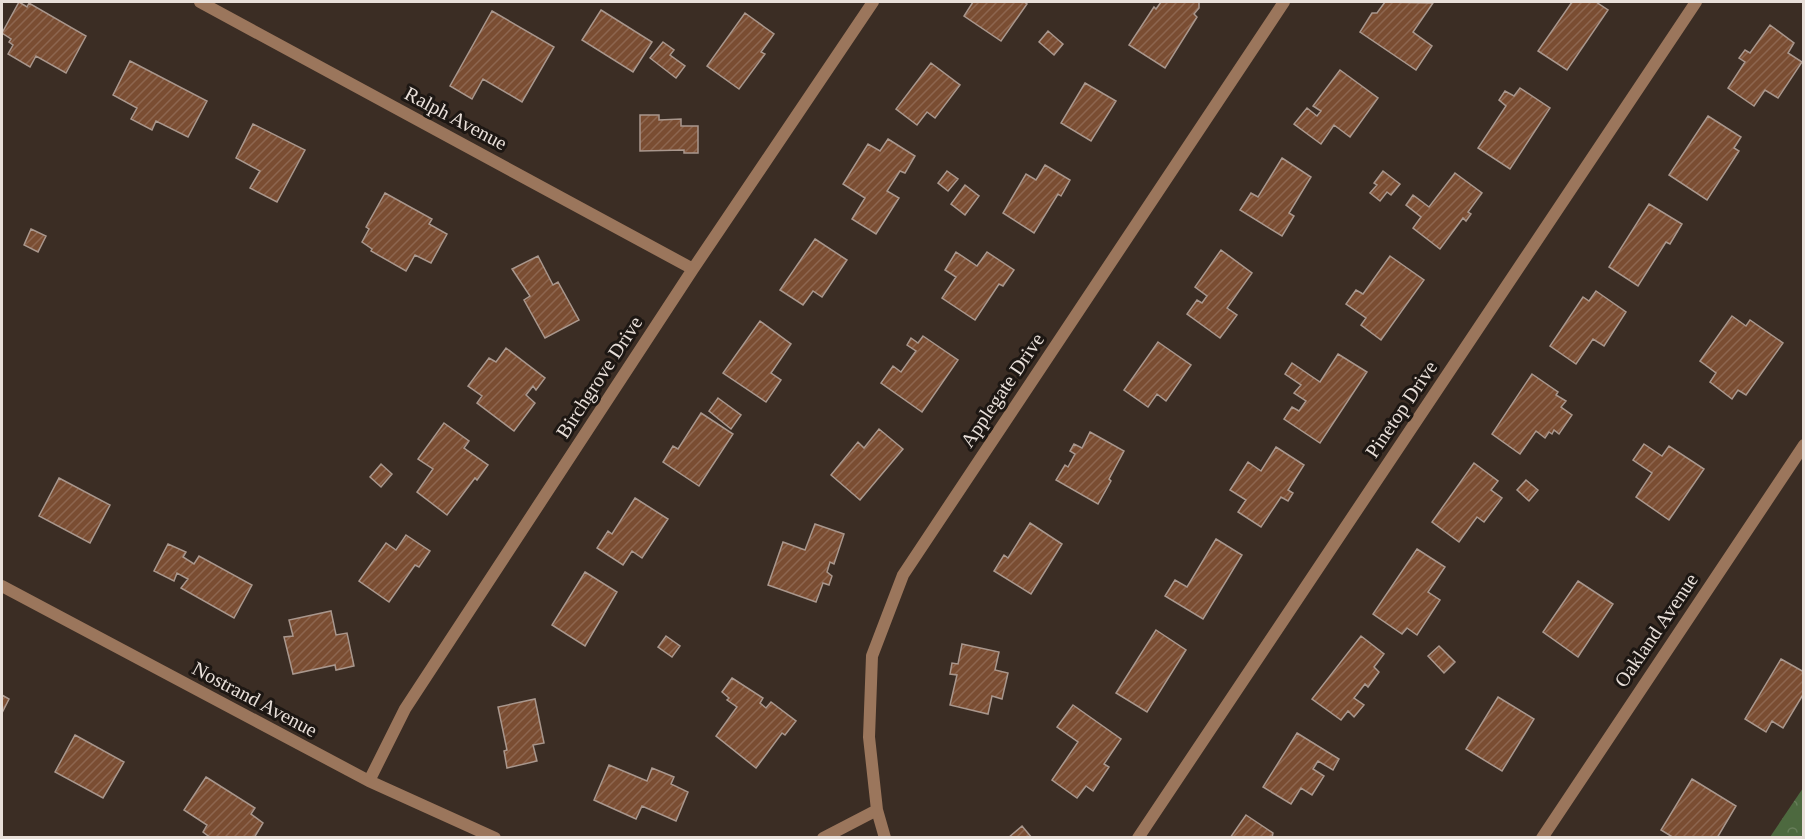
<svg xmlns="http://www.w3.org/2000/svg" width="1805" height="839" viewBox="0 0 1805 839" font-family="'Times New Roman',serif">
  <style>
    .forest { fill: url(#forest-crowns) }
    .building { fill: url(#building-hatch); stroke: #a9978d; stroke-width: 1.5 }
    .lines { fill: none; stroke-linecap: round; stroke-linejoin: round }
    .minor { stroke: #9b765c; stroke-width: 12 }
    .labels { text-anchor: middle; stroke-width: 6; stroke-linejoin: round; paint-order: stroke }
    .street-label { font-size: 20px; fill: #e8dfd9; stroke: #1d1713 }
  </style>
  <defs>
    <pattern id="forest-crowns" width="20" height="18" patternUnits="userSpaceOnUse" patternTransform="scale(1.5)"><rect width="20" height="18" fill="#4d693f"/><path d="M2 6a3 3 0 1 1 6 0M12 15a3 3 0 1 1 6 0" fill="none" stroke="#677e5a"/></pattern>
    <pattern id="building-hatch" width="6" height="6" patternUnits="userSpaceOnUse" patternTransform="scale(1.5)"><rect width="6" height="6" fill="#7a4d32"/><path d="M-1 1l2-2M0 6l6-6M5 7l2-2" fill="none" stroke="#8d664f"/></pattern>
  </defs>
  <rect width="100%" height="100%" fill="#3b2d24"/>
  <path class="forest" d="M1803 788V837H1770Z"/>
  <path class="building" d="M19 2 27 7 29 3 86 36 66 73 36 56 30 67 8 54 13 45 9 42 11 39 2 33Z
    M973 2H1024L1027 4 1001 41 964 16Z
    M1161 2H1199V8L1194 14 1197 17 1165 68 1129 45 1154 7 1156 9Z
    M1385 2 1433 3 1413 32 1432 46 1416 70 1360 32 1372 13H1377Z
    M1572 2H1596L1608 10 1567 70 1538 51Z
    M601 10 652 42 633 72 582 40Z
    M492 11 554 47 522 102 483 79 472 99 450 86Z
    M745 13 774 34 761 52 765 54 739 89 707 66Z
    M1770 25 1794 43 1788 53 1802 62 1778 98 1765 90 1754 106 1728 88 1745 62 1739 58 1745 50 1750 53Z
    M1048 31 1063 44 1054 55 1039 42Z
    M663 42 674 50 670 55 685 66 676 78 650 58Z
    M130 61 207 101 188 137 156 121 152 130 131 119 137 108 113 95Z
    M931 63 960 85 935 118 927 112 917 125 896 109Z
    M1340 70 1378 98 1350 137 1334 125 1321 144 1294 124 1307 108 1317 116 1321 111 1313 106Z
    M1085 83 1116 101 1091 141 1061 123Z
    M1520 88 1550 108 1510 169 1478 148 1506 106 1499 100 1505 91 1514 96Z
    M640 115H659V120L681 119V126H698V153H684V150L640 151Z
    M1708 116 1741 137 1734 148 1739 151 1707 200 1669 175Z
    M253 124 305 150 277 202 250 188 260 171 236 158Z
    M888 139 915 156 905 173 900 171 887 191 899 198 876 234 852 219 865 198 843 184 868 144 880 151Z
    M1282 158 1311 177 1289 213 1294 216 1282 236 1240 210 1251 193 1258 197Z
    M1045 165 1070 180 1061 196 1058 194 1034 233 1003 213 1026 174 1036 180Z
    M947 171 958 179 948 191 938 183Z
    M1383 171 1400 184 1391 195 1387 192 1380 201 1370 193 1377 185 1374 183Z
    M1455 173 1482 193 1468 212 1471 214 1466 221 1463 218 1440 249 1413 228 1421 217 1406 205 1413 195 1429 207Z
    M965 185 979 196 965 215 951 204Z
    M385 193 432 219 429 224 447 234 431 263 415 255 406 271 371 251 372 249 362 242 369 229 366 227Z
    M1649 204 1682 224 1670 244 1666 242 1638 286 1609 267Z
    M31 229 46 236 38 252 24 245Z
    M815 239 847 260 822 297 813 291 803 305 780 290Z
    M1221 250 1252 273 1227 308 1237 315 1220 338 1187 314 1197 300 1202 303 1207 296 1195 287Z
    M956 252 977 266 987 252 1014 270 1003 286 999 284 975 320 942 298 956 277 945 270Z
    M538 256 553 285 558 282 579 320 545 338 524 300 530 296 512 269Z
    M1390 256 1424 280 1381 340 1361 325 1366 318 1346 304 1356 290 1363 294Z
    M1596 291 1626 312 1604 346 1593 339 1576 364 1550 346 1583 297 1589 301Z
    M1732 316 1746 326 1750 320 1783 343 1746 395 1738 390 1732 399 1710 382 1716 373 1700 361Z
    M760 321 791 344 771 373 781 380 766 402 723 373Z
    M923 336 958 360 922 412 881 383 893 366 901 372 916 351 907 345 911 338 918 343Z
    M1158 342 1191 365 1166 401 1157 394 1148 407 1124 390Z
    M506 348 545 378 536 390 533 386 526 395 535 403 514 431 477 403 482 396 468 386 489 358 496 362Z
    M1338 354 1367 372 1320 443 1284 419 1292 407 1299 411 1306 401 1294 393 1301 385 1285 374 1292 363 1320 382Z
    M1532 374 1558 392 1556 395 1566 401 1561 407 1572 415 1559 434 1554 430 1552 434 1549 432 1545 438 1536 431 1520 454 1492 434Z
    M718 398 741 415 731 429 709 411Z
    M701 413 733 434 699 486 663 462 673 446 678 449Z
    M444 423 469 441 464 448 488 465 477 480 475 478 447 515 417 492 433 469 418 459Z
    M879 429 903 449 860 500 831 475 858 442 864 448Z
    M1090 432 1124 451 1109 479 1111 481 1098 504 1056 480 1065 465 1068 467 1075 454 1070 451 1074 444 1082 448Z
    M1644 444 1662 456 1669 446 1704 469 1669 520 1636 497 1652 473 1633 460Z
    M1276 447 1304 465 1288 490 1293 493 1288 501 1281 497 1261 527 1238 512 1246 500 1230 490 1248 462 1261 471Z
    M1474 463 1498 481 1491 490 1502 498 1484 522 1477 517 1459 542 1432 522Z
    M381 464 392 474 381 487 370 477Z
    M59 478 110 505 90 543 39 516Z
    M1526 480 1538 490 1529 501 1517 490Z
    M635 498 668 519 642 558 632 551 623 565 597 548 608 531 612 534Z
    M1030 523 1062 544 1031 594 994 571 1004 555 1008 558Z
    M815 524 844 534 834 564 830 562 827 572 832 576 829 585 823 583 816 602 768 585 783 542 805 550Z
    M406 535 430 551 419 567 415 565 389 602 359 581 386 543 396 550Z
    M1216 539 1242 555 1203 619 1165 596 1175 580 1187 587Z
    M168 544 186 552 183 557 194 564 199 556 252 585 234 618 181 588 188 579 177 573 174 581 154 571Z
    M1417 549 1445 567 1428 592 1440 600 1417 635 1407 628 1402 634 1373 614Z
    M585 572 617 592 585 646 552 625Z
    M1578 581 1613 604 1578 657 1543 632Z
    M331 611 336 635 347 633 354 666 336 670 335 665 293 674 284 637 293 636 289 620Z
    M1156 630 1186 650 1147 712 1116 693Z
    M666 636 680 646 672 657 658 647Z
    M1361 636 1384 654 1374 667 1379 672 1368 687 1365 684 1354 698 1364 705 1354 717 1348 711 1341 720 1312 699Z
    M962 644 999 652 995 670 1008 673 1002 699 992 696 988 714 950 705 957 675 950 674 952 663 958 664Z
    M1439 646 1455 662 1444 673 1428 656Z
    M1781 659 1804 672V693L1783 728 1772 721 1766 732 1745 719Z
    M732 678 763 698 760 703 766 708 771 702 796 721 785 735 782 733 756 768 716 736 737 707 727 700 729 698 722 692Z
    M2 695 9 699 2 713Z
    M1498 697 1534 719 1502 771 1466 749Z
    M535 699 544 743 533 745 537 761 507 768 504 751 507 750 498 707Z
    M1073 705 1121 739 1104 764 1109 767 1093 791 1086 786 1077 798 1052 780 1078 742 1057 727Z
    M1297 733 1339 759 1333 770 1318 761 1313 769 1324 776 1312 795 1301 788 1291 804 1263 787Z
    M75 735 124 762 103 798 55 772Z
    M609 765 647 781 652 768 674 777 671 784 688 792 676 821 642 806 636 819 594 800Z
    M206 777 255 808 251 814 263 823 254 838H211L203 832 207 825 184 810Z
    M1692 779 1736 806 1717 838H1674L1661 830Z
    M1246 815 1273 833 1272 838H1230Z
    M1022 826 1032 838H1008Z"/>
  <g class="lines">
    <path class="minor" d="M200 2 693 269
      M2 586 369 781 495 838
      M369 781 405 709 693 269 873 2
      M823 838 877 810
      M885 838 877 810 869 737 872 656 903 575 1284 2
      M1138 838 1696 2
      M1542 838 1804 445"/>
  </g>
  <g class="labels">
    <g class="street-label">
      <text transform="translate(456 118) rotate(28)" y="7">Ralph Avenue</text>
      <text transform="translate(599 377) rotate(-57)" y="7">Birchgrove Drive</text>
      <text transform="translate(1002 390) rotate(-56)" y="7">Applegate Drive</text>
      <text transform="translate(1401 409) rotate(-56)" y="7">Pinetop Drive</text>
      <text transform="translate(1656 630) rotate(-56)" y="7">Oakland Avenue</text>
      <text transform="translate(255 699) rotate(28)" y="7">Nostrand Avenue</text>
    </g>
  </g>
  <rect width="1805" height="839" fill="none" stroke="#e8dfd9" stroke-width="6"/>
</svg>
